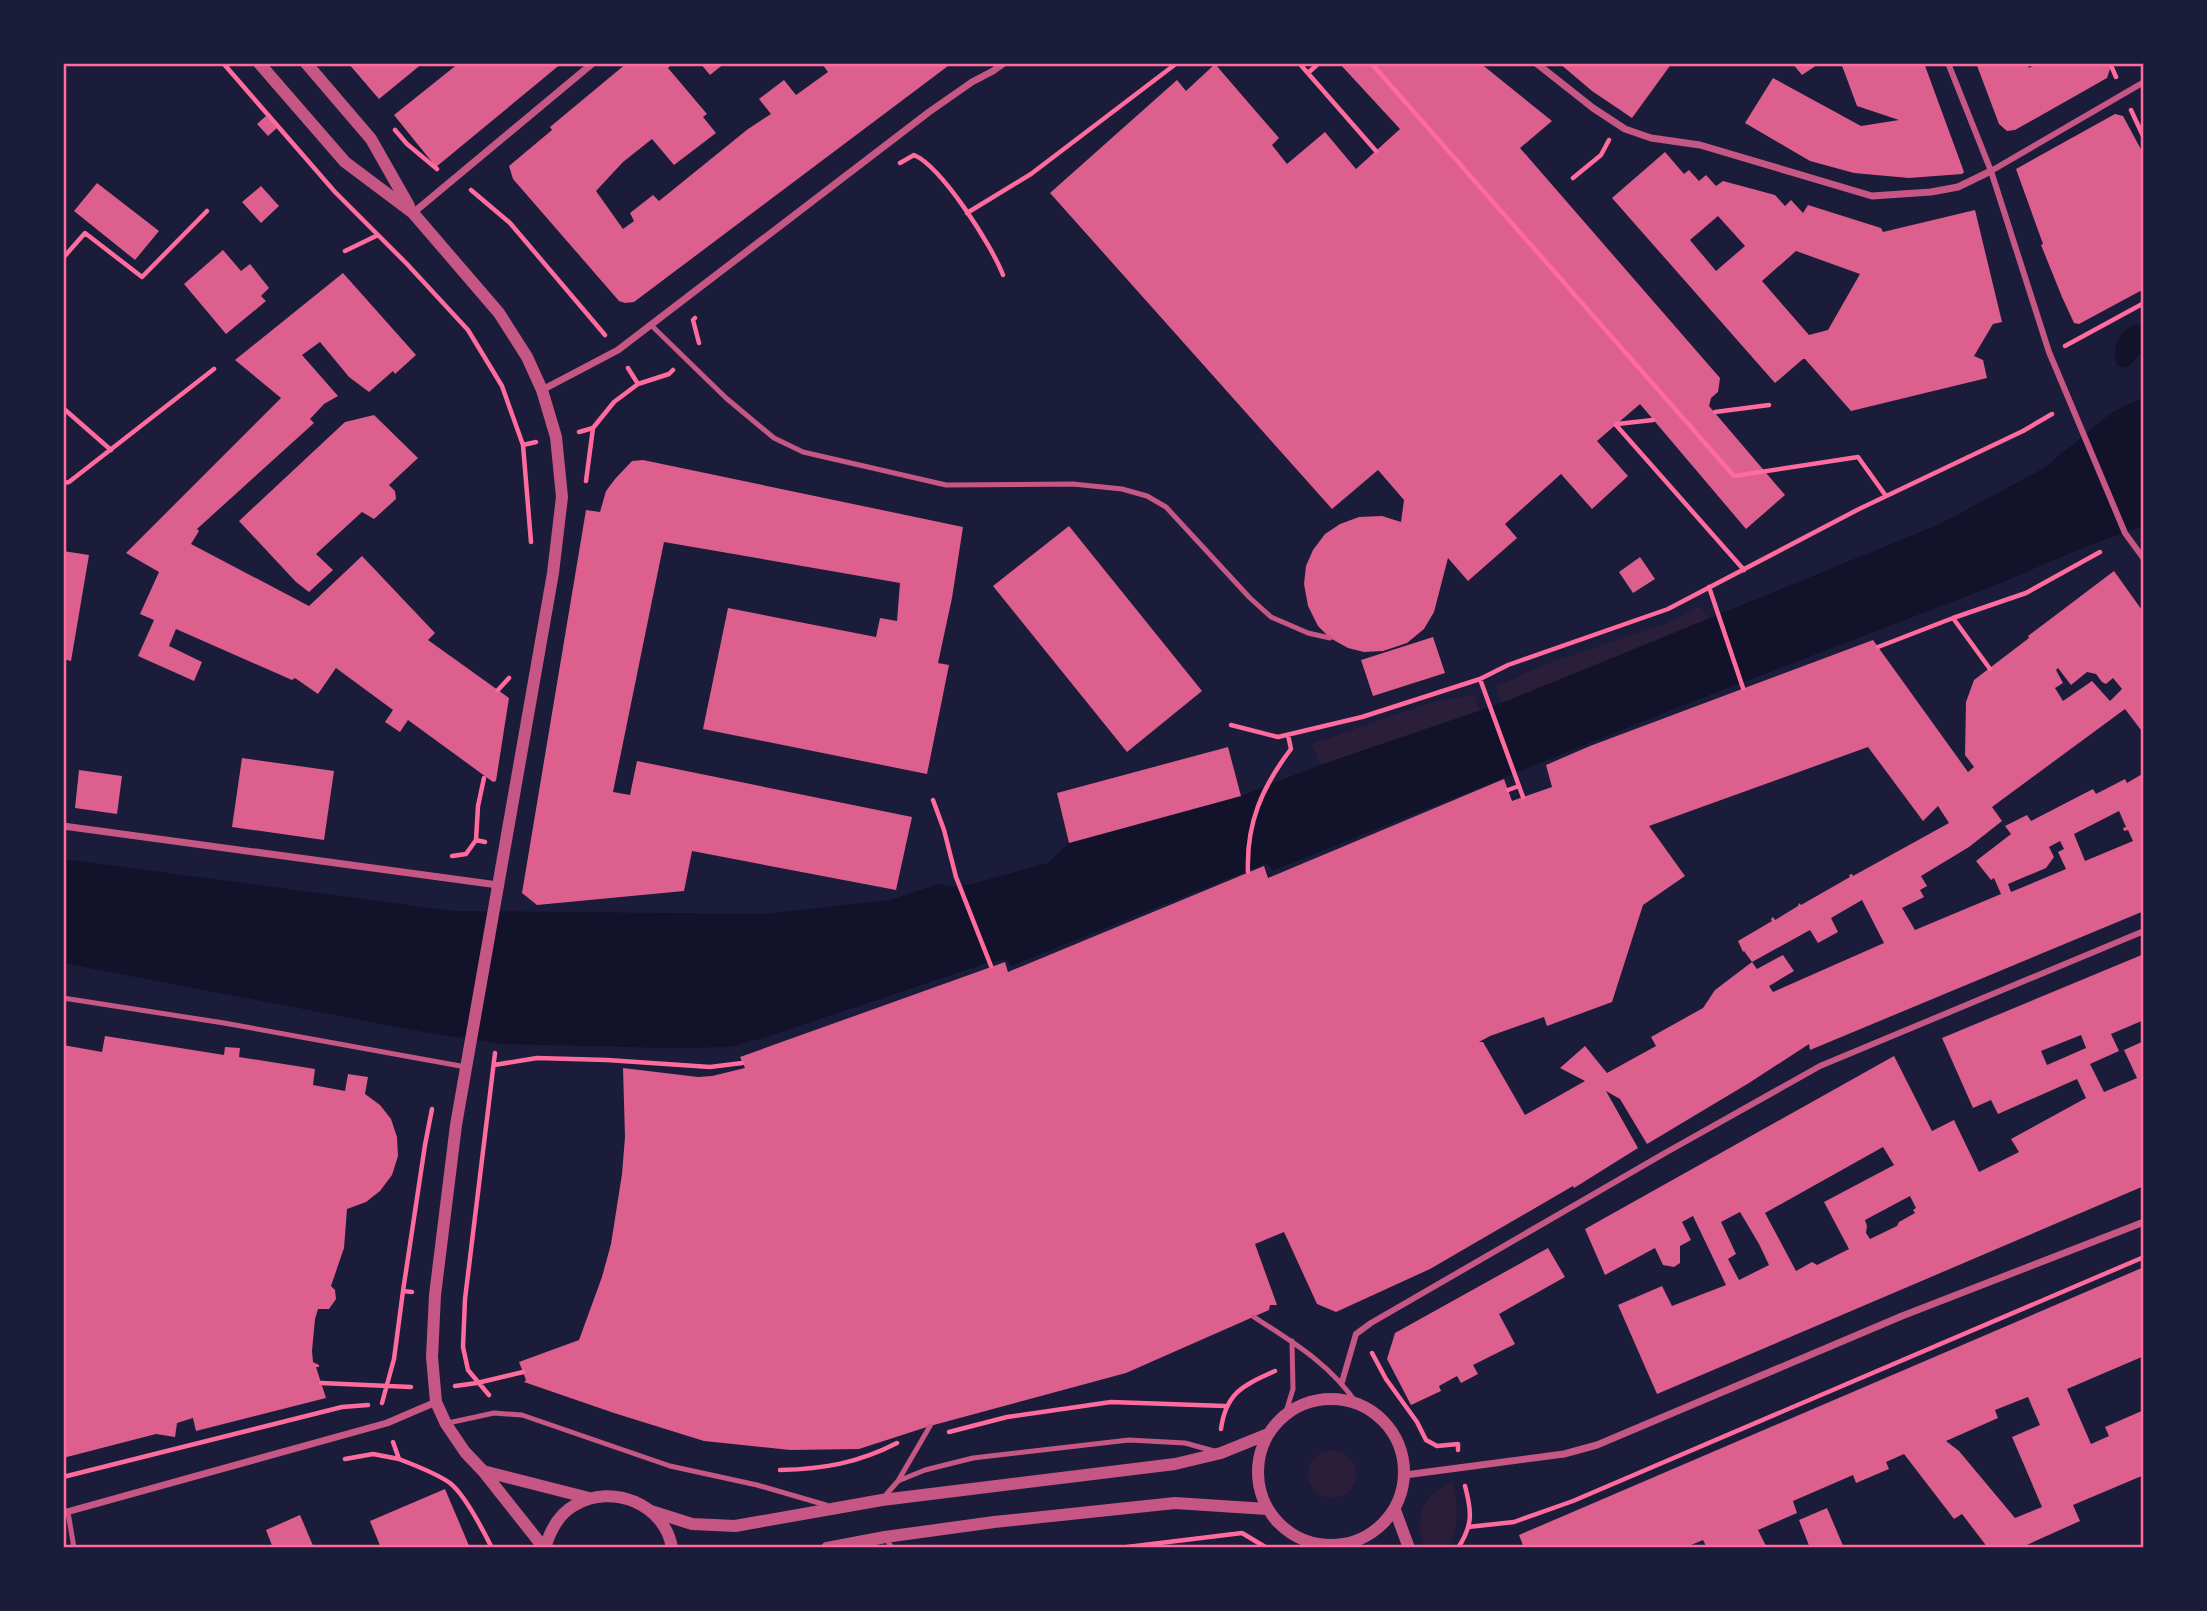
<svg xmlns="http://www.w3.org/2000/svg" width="2207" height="1611" viewBox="0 0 2207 1611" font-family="'Exo 2',sans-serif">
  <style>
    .green { fill: #2a1e3b }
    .water { fill: #12122b }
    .building { fill: #dd5f8e; fill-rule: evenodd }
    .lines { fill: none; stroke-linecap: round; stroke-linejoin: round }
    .path { stroke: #ff6b9d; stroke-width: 4.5 }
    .service { stroke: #c65784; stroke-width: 5 }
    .pedestrian { stroke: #c65784; stroke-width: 6 }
    .minor { stroke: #c65784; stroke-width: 7 }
    .tertiary { stroke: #c65784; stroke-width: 12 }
    .neatline { fill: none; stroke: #ff6b9d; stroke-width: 2.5 }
  </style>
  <rect width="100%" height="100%" fill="#1b1b3a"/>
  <path class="green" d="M1700 606 1709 619 1502 703 1496 687 1543 665 1668 623Z
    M1474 694 1480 711 1320 765 1312 744 1426 704Z
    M1308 1474a24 24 0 1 1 48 0a24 24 0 1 1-48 0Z
    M1453 1483C1459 1511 1458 1521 1450 1548H1425C1411 1521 1424 1491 1453 1483Z"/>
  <path class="water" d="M2137 324 2144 329V350L2130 365 2123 368 2117 365C2111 347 2119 330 2137 324Z
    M2144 397V526L2087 546 1996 585 1694 701 1272 871 1269 865 1264 864 1011 966 1007 959 990 962 766 1037 731 1047 667 1048 504 1044 429 1033 63 963V859L453 911 765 914 890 900 938 884 953 887 972 884 1048 863 1069 843 1241 796 1320 765 1502 703 1940 524 2044 468 2111 413Z"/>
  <path class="building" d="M348 63H423L379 99Z
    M459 63H562L436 167 394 115Z
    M627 63H673L668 68 707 114 703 117 716 133 674 165 652 139 623 162 596 191 623 229 634 221 630 213 653 195 659 201 748 129 771 114 759 99 784 80 796 95 828 72 823 65 825 63H952L634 302 625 303 619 301 513 179 509 166 552 130 550 127Z
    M700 63H725L710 75Z
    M1339 63H1480L1552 121 1520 148 1720 378 1718 392 1711 398 1709 406 1785 495 1746 529 1640 404 1597 441 1628 476 1592 509 1561 474 1505 524 1517 538 1468 581 1448 558 1434 612 1424 629 1407 643 1383 651 1364 652 1348 648 1330 638 1318 626 1308 606 1304 584 1306 566 1313 550 1325 534 1340 524 1359 517 1382 516 1401 522 1404 500 1378 470 1332 509 1050 193 1177 80 1186 91 1215 64 1279 138 1272 145 1287 164 1325 132 1356 169 1400 129Z
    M1559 63H1672L1632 118 1592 91Z
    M1792 63H1820L1802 75Z
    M1841 63H1924L1964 172 1962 174 1909 178 1854 173 1810 161 1745 123 1773 78 1861 126 1899 120 1857 106Z
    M1976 63H2027L2029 68 2037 63H2109L2111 66 2107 78 2015 130 2007 131 1999 124Z
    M2115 114 2123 116 2144 155V289L2079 324 2074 323 2062 297 2041 245 2043 244 2016 169Z
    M266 116 277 128 268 136 257 124Z
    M1665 152 1684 174 1689 170 1699 181 1706 175 1716 186 1723 181 1775 195 1785 206 1791 200 1803 213 1808 205 1881 228 1883 232 1975 210 2002 322 1993 324 1974 356 1983 360 1987 378 1851 411 1805 359H1803L1775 383 1612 198ZM1718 216 1745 246 1716 271 1690 240ZM1796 251 1860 274 1828 330 1809 335 1762 281Z
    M97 183 159 231 135 260 74 211Z
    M261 186 279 206 261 223 242 202Z
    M223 250 241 271 250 264 269 288 261 296 266 301 226 334 184 284Z
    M343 273 416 355 395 374 393 371 369 392 349 377 320 342 302 355 338 396 324 404 310 419 314 423 197 529 199 531 191 544 309 606 362 556 435 633 428 640 509 698 496 781 493 782 408 720 400 732 385 722 393 710 336 668 318 694 295 678 292 680 176 629 169 646 202 662 194 681 138 656 154 620 140 614 159 572 126 553 281 398 235 360Z
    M374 415 418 458 389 485 395 491 396 499 374 519 362 512 316 554 333 570 309 592 296 582 239 521 345 422Z
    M643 460 963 527 952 598 938 663 949 665 927 774 703 729 728 608 876 637 880 618 897 621 900 583 664 542 613 792 630 795 637 761 912 817 896 890 692 851 684 891 537 905 522 893 586 510 600 512 606 491 615 479 632 461Z
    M1069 526 1202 691 1127 752 993 586Z
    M63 551 89 555 71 661 63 659Z
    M1640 557 1655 579 1633 593 1619 572Z
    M2114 571 2144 613V734L2125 709 1992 807 2002 821 1969 847 1921 876 1927 886 1920 890 1924 897 1902 908 1915 930 2001 894 1994 878 1991 880 1976 861 2011 834 2005 826 2027 815 2031 821 2093 789 2096 794 2125 779 2127 783 2144 773V911L1810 1050 1809 1044 1749 1083 1647 1144 1620 1099 1606 1091 1638 1148 1574 1188 1573 1186 1430 1269 1336 1312 1317 1304 1284 1232 1255 1244 1277 1305H1270L1269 1310 1126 1373 930 1426 859 1449 790 1450 704 1441 614 1413 524 1382 526 1380 519 1362 579 1340 602 1277 611 1244 622 1174 625 1137 623 1068 698 1077 712 1076 745 1068 740 1057 1005 962 1008 972 1264 866 1268 878 1504 779 1512 801 1552 787 1546 765 1590 746 1873 640 1968 772 1974 767 1965 755 1966 702 1974 680 2029 638 2028 636ZM2058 668 2071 685 2087 672 2096 674 2102 682 2106 684 2113 678 2122 689 2110 701 2092 681 2063 701 2055 688 2063 683 2056 670ZM1868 747 1923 821 1938 806 1949 823 1853 876 1852 874 1849 875 1850 877 1801 905 1799 903 1798 906 1775 920 1773 917 1771 919 1772 921 1738 941 1743 952 1744 951 1752 962 1715 990 1703 1008 1651 1037 1656 1046 1607 1073 1585 1046 1560 1068 1585 1081 1525 1115 1483 1042H1479L1490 1036 1544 1017 1547 1026 1612 1002 1643 905 1685 876 1649 826ZM2119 811 2126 827 2123 828 2124 831 2128 830 2133 841 2085 861 2074 834ZM2060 841 2064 849 2058 852 2066 869 2011 892 2008 884 2046 868 2054 857 2049 847ZM1862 900 1884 943 1773 992 1769 986 1794 971 1783 955 1757 969 1752 962 1810 930 1818 943 1838 932 1831 918Z
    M1433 637 1445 673 1373 696 1361 660Z
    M1228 747 1241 796 1069 843 1057 793Z
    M242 758 334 771 324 840 232 827Z
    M79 770 122 776 117 814 75 808Z
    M2144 954V1020L2111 1034 2119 1051 2090 1064 2104 1092 2137 1078 2124 1050 2144 1041V1186L1657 1394 1618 1305 1662 1286 1672 1306 1726 1285 1693 1216 1682 1222 1691 1240 1680 1246V1263L1674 1267 1663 1265 1655 1248 1605 1275 1585 1229 1894 1056 1932 1131 1954 1120 1979 1172 2019 1152 2011 1139 2086 1098 2077 1079 1998 1114 1991 1100 1973 1108 1942 1038ZM2081 1035 2086 1048 2047 1065 2041 1051ZM1883 1147 1894 1165 1824 1202 1849 1249 1817 1265 1812 1262 1796 1271 1765 1213ZM1910 1196 1916 1208 1913 1210 1915 1213 1899 1222 1897 1226 1870 1239 1866 1233 1867 1226 1865 1220ZM1740 1212 1759 1244 1769 1265 1739 1280 1728 1259 1736 1254 1721 1222Z
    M105 1036 224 1055 225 1047 240 1048 239 1057 315 1069 313 1085 345 1091 348 1074 368 1077 365 1094 380 1105 391 1119 397 1137 398 1156 392 1175 380 1191 366 1202 347 1209 344 1248 331 1286 335 1290 336 1299 329 1309H318L315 1319 312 1351 313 1362 319 1365V1367H316L326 1398 196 1431 193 1418 177 1423 175 1437 156 1434 63 1458V1045L102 1052Z
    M1548 1248 1565 1277 1499 1314 1515 1344 1473 1365 1478 1374 1461 1383 1457 1376 1439 1386 1441 1391 1411 1405 1387 1359 1395 1333Z
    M2144 1267V1356L2067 1389 2091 1444 2109 1436 2105 1427 2144 1410V1475L2073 1505 2080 1521 2020 1548H1988L1962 1514 1954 1519 1904 1454 1886 1462 1889 1469 1856 1483 1853 1475 1793 1501 1797 1513 1758 1530 1767 1548H1707L1703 1540 1684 1548H1524L1519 1535ZM2028 1397 2040 1425 2012 1437 2042 1507 2015 1518 1959 1451 1946 1441 1998 1418 1995 1410Z
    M445 1489 470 1548H381L370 1521Z
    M1827 1508 1844 1548H1810L1799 1520Z
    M300 1515 314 1548H273L266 1530Z"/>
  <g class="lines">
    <path class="path" d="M223 63 335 192 407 264 468 330 502 386 523 445
      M1299 63 1376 151
      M1371 63 1734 476 1858 457 1886 496
      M2110 63 2116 77
      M1308 73 1319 63
      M2131 110 2144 138
      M395 130 407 144 437 169
      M900 163 914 155C942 167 992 246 1003 275
      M1573 178 1601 155 1609 140
      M471 190 510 223 605 335
      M967 213 1031 174 1177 63
      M345 251 378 235
      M63 258 85 233 142 277 207 211
      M695 318 693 320 699 343
      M2065 346 2144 303
      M638 384 669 374 673 370
      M63 408 111 450
      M1715 412 1769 405
      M1617 424 1653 420
      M1616 425 1744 570
      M593 428 614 402 638 384 628 368
      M579 432 593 428 586 481
      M63 483 69 482 214 369
      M531 542 523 445 536 442
      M1709 587 1743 688
      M1953 618 1990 669
      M1878 647 1953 618 2026 593 2100 552
      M1480 679 1523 797
      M498 690 509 678
      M1231 725 1278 737 1362 717 1480 679 1508 665 1668 609 1859 509 2023 431 2052 414
      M1508 790 1519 786
      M933 800 944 830 956 877 991 966
      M476 840 478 806 484 778
      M452 856 466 854 476 840 485 842
      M1248 872C1246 824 1262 787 1291 749L1288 735
      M494 1065 537 1058 607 1060 710 1067 742 1063
      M412 1292 403 1291 425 1145 432 1109
      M1372 1353 1386 1379 1417 1422 1426 1440 1437 1446 1458 1444V1450
      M321 1383 411 1387
      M455 1386 477 1383 523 1372
      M489 1395 468 1370 463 1347 465 1299 495 1053
      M382 1403 394 1359 403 1291
      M1221 1429C1226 1392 1244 1385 1275 1371
      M949 1432 1007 1417 1111 1402 1225 1406
      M393 1442 399 1459C416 1466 434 1472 450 1483 465 1495 483 1530 492 1548
      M345 1459 373 1454 399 1459
      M780 1470C824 1469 858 1463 897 1443
      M63 1477 342 1407 368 1405
      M1468 1527 1514 1522 1573 1501 2144 1257
      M1119 1548 1242 1533 1267 1548
      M1458 1548C1473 1525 1472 1512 1465 1486"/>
    <path class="service" d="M651 325 726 398 774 438 803 452 946 485 1073 484 1122 489 1147 496 1166 507 1250 598 1271 617 1308 633 1330 638
      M63 998 224 1023 466 1067
      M1254 1317C1294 1343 1330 1364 1357 1404
      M1285 1415 1293 1389 1292 1341
      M448 1423 494 1413 522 1415 670 1466 757 1485 826 1505
      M898 1481 930 1426
      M884 1497 898 1481 925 1470 973 1458 1129 1440 1185 1443 1214 1451
      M68 1512 74 1548
      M885 1537 892 1548"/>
    <path class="pedestrian" d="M1948 63 1991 171 2049 352 2125 533 2144 559
      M1991 171 2144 82
      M1342 1382 1356 1334 1371 1323 1665 1153 1820 1066 2144 931"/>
    <path class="minor" d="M1536 63 1593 108 1625 129 1651 138 1700 145 1872 196 1931 192 1958 187 1991 171
      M413 213 593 63
      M542 390 618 350 929 112 972 82 993 71 1004 63
      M63 826 498 885
      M1405 1475 1564 1454 1597 1445 1902 1316 2144 1222
      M63 1513 387 1423 436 1402"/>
    <path class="tertiary" d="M259 63 345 162 413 213 499 313 527 357 542 390 556 437 562 497 553 573 456 1125 435 1295 432 1357 436 1402 446 1424 465 1452 483 1471 544 1548
      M306 63 371 139 409 206
      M1258 1472a73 73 0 1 1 146 0a73 73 0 1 1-146 0Z
      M483 1471 589 1498
      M1395 1510 1409 1548
      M651 1511 692 1524 735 1526 882 1500 1175 1464 1221 1453 1268 1434
      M545 1548C550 1531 558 1514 575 1505 612 1483 665 1504 672 1548
      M827 1548 885 1537 994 1522 1175 1503 1267 1509"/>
  </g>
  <rect width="2207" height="1611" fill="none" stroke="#1b1b3a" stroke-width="130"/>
  <rect x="65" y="65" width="2077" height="1481" class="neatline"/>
</svg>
